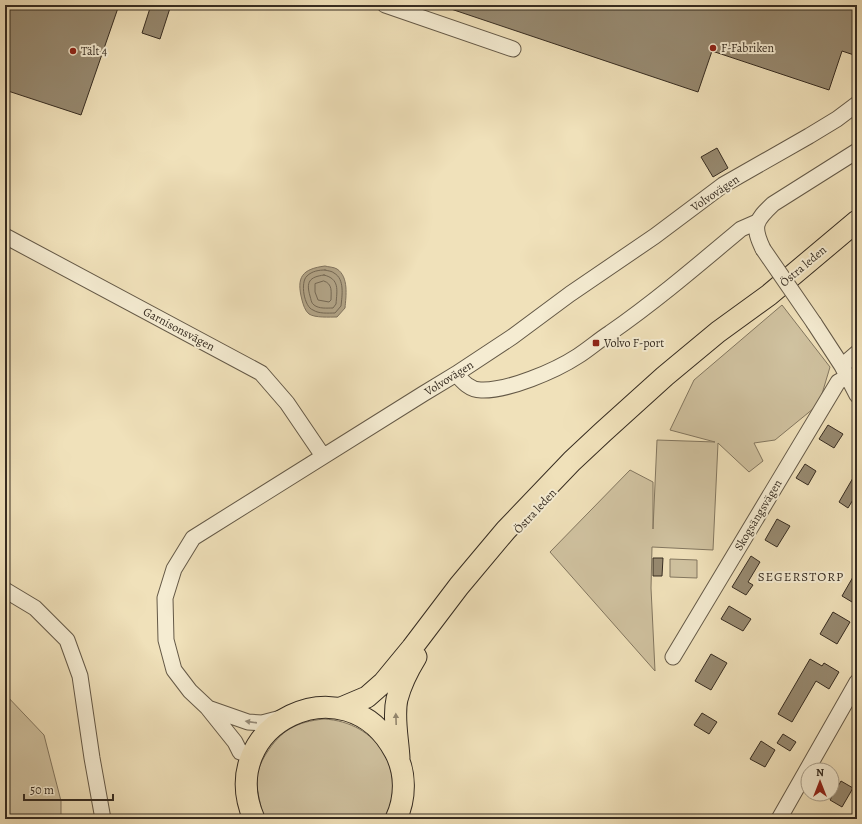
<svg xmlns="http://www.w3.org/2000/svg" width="862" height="824" viewBox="0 0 862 824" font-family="Alegreya,serif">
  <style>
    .green { fill: #d0c2a0; stroke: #837760 }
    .water { fill: #b1a386; stroke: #80735e }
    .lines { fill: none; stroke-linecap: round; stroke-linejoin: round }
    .shore { stroke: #746854; stroke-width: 1 }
    .building { fill: #978a71; stroke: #362c21 }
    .minor-casing { stroke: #645947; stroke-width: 17 }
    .highway-casing { stroke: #362c21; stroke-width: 23 }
    .minor { stroke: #f5ecd2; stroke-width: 15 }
    .highway { stroke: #f0e1ba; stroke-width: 21 }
    .minor-bridge-casing { stroke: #645947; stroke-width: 17; stroke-linecap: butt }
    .minor-bridge { stroke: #f5ecd2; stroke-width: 15 }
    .oneway { fill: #93866e }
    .oneway2 { fill: #968c7a }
    .poi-dot { fill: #8f2418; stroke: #f5ecd2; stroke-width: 1.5 }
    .labels { text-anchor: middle; stroke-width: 4; stroke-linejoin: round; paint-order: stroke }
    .poi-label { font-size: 12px; fill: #362c21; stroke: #f5ecd2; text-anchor: start }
    .street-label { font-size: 12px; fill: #362c21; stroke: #f5ecd2 }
    .neighbourhood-label { font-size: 13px; letter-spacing: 1px; fill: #362c21; stroke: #f5ecd2 }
  </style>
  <rect width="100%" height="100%" fill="#f0e1ba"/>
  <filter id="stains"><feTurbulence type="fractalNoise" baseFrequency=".005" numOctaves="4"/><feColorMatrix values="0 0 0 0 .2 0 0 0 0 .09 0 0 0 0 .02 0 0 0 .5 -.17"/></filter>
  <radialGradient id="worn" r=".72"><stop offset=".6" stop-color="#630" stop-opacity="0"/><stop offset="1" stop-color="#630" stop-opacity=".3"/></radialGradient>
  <path class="green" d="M782 305 830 367 819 404 775 440 754 443 763 461 749 472 718 443 713 550 652 547 651 588 655 671 550 552 630 470 653 482V529L657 440 715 442 670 430 694 380Z
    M670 559 697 560V578L670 577Z
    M5 694 44 735 61 801V819H5Z
    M324 719C377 722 408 770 385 819H264L263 816C261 805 257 793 257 782 256 773 261 762 266 754 281 730 296 722 324 719Z"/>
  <path class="water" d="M325 266C328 267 334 267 337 269 349 277 346 296 345 308L337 317C330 317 315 318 309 314 305 311 303 304 302 300 296 277 302 269 325 266Z"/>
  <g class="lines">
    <path class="shore" d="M325 270C328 271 332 271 334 273 345 279 342 296 341 306L335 313C328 313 319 314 313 310 304 307 300 282 307 276 312 271 319 270 325 270Z
      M324 275C340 279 337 290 336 304L333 308C327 308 319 309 314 305 311 303 311 299 310 296 306 282 309 277 324 275Z
      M324 281C333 284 331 292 331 300L329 302 318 300 315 292V284Z"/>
  </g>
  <path class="building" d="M5 5H119L81 115 5 90Z
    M151 5H171L160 39 142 33Z
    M445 5H857V46L854 55 842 51 829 90 712 51 698 92 445 7Z
    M717 148 728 168 713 177 701 157Z
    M828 425 843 434 834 448 819 439Z
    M805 464 816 471 808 485 796 478Z
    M857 471V493L848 508 839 502Z
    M777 519 790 526 777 547 765 540Z
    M751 556 760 562 748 582 753 585 746 595 732 587Z
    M653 558H663L662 576H653Z
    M857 570V605L842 596Z
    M729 606 751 619 743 631 721 619Z
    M833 612 850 622 837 644 820 634Z
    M711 654 727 663 711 690 695 681Z
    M810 659 822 666 824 663 839 672 829 689 816 681 792 722 778 714Z
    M702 713 717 722 709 734 694 725Z
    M783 734 796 742 790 751 777 743Z
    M761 741 775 750 765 767 750 759Z
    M841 781 853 788 842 807 830 800Z"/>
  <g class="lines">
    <g class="minor-casing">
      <path id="minor" d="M385 5 513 49
        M5 236 261 373 287 403 323 456
        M763 249C752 226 755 221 773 204L857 151
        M814 323 842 366 857 395
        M842 366 857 353
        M456 374C463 382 470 390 481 390 508 391 555 371 578 356 589 349 599 340 610 333 656 301 698 265 741 229L757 222
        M5 590 35 608 67 640 80 676 92 758 103 819
        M673 657 838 382 847 377
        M208 708 248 722 262 723 281 718
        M252 755 240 752 235 742 207 707 190 691 174 670 166 640 165 598 174 569 193 538 423 394 456 374 512 337 570 294 655 236 723 185 809 136 837 119 857 104
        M779 819 857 682"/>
    </g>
    <g class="highway-casing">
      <path id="highway" d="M341 708 367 697 384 682 412 648 459 586 506 530 572 461 603 432 665 376 718 332 769 295 857 221
        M399 758C398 739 393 717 397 699 401 684 408 670 416 657
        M254 819C213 724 347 660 395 752 406 772 406 798 396 819"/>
    </g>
    <use href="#minor" class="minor"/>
    <use href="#highway" class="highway"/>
    <g class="minor-bridge-casing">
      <path id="minor-bridge" d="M763 249 814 323"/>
    </g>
    <use href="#minor-bridge" class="minor-bridge"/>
  </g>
  <defs><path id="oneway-solid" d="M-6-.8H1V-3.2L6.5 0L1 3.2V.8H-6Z"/></defs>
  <use class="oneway" href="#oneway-solid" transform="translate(396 719) rotate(-92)"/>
  <use class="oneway2" href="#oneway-solid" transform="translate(251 722) rotate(-172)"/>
  <g class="poi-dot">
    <circle cx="713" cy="48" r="4"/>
    <circle cx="73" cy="51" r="4"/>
    <rect x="592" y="339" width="8" height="8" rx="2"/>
  </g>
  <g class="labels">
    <g class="poi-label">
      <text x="721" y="52">F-Fabriken</text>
      <text x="81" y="55">Tält 4</text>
      <text x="604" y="347">Volvo F-port</text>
    </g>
    <g class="street-label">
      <text transform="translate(715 193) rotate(-34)" y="4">Volvovägen</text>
      <text transform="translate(803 266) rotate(-40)" y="4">Östra leden</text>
      <text transform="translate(179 329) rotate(28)" y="4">Garnisonsvägen</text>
      <text transform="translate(449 378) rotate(-32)" y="4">Volvovägen</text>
      <text transform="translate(535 511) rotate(-47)" y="4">Östra leden</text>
      <text transform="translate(758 515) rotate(-59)" y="4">Skogsängsvägen</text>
    </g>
    <g class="neighbourhood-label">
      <text x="801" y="581">SEGERSTORP</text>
    </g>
  </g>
  <rect width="862" height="824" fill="none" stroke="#f0e1ba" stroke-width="20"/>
  <rect x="6" y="6" width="850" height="812" fill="none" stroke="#362c21" stroke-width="2"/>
  <rect x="10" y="10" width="842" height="804" fill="none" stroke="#362c21"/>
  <g transform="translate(820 782)"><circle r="19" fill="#f5ecd2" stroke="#a99f8b"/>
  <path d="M0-3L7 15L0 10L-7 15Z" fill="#8f2418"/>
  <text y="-6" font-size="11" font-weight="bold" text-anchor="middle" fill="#362c21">N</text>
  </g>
  <path d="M24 794v6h89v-6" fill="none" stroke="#362c21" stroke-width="2"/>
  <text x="30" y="794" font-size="12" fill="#362c21" stroke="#f5ecd2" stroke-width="3" paint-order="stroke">50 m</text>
  <rect width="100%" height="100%" filter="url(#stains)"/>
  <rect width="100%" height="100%" fill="url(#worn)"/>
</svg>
